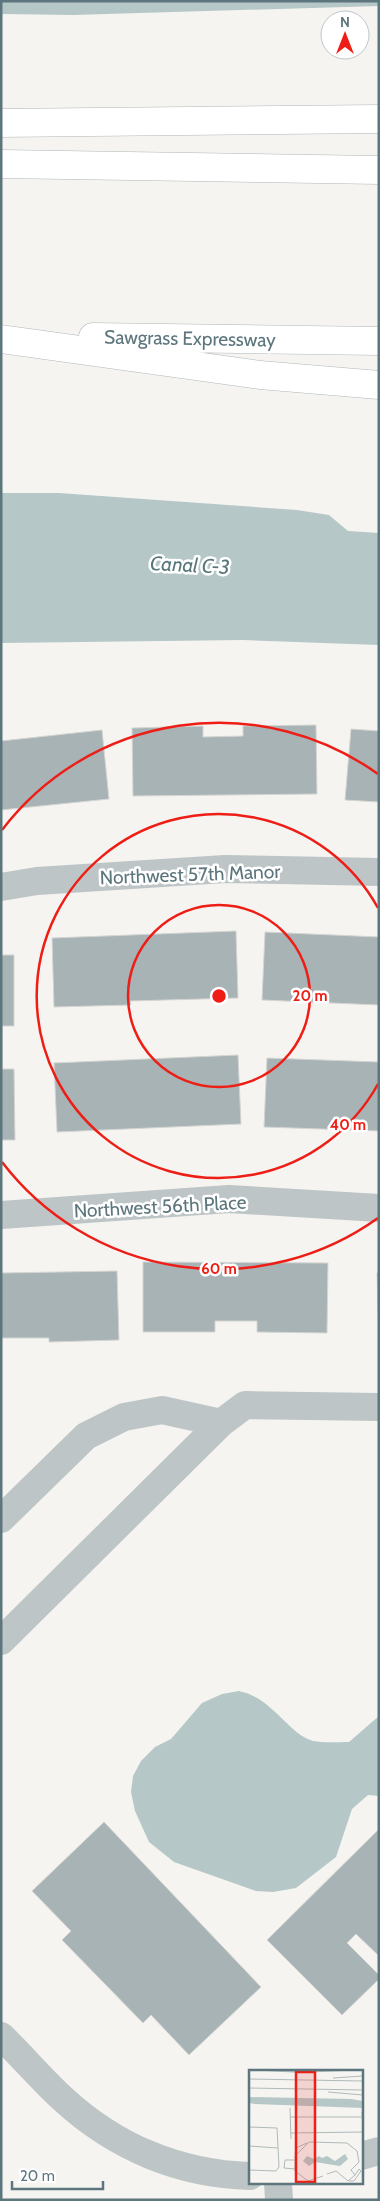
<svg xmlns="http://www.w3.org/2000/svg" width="380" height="2201" viewBox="0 0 380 2201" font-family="Cabin,sans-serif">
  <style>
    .water { fill: #b6c7c8 }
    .building { fill: #a7b3b5; stroke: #d5d5d3 }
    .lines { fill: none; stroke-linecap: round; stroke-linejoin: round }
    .highway-casing { stroke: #b1b7b9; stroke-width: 29 }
    .minor { stroke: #bec5c7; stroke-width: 28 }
    .highway { stroke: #fff; stroke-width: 28 }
    .ring { fill: none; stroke: #ee1e16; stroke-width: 2.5 }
    .labels { text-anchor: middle; stroke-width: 5; stroke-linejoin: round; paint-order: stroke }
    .street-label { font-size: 19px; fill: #5d767d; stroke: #fff }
    .water-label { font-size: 20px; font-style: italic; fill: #58777a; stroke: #fff }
    .inset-road { fill: none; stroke: #afbabb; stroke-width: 1 }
    .view { fill: #ee1e16; fill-opacity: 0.15; stroke: #ee1e16; stroke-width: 2.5 }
    .inset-edge { fill: none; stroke: #5d767d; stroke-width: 2.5 }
    .centre { fill: #ee1e16; stroke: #fff; stroke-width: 2.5 }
    .ring-label { font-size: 15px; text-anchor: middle; font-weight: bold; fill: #ee1e16; stroke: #fff; stroke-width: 5; stroke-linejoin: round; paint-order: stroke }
  </style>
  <rect width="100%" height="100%" fill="#f5f4f0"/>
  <path class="water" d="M1 1H379V6L73 15 1 14Z
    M1 493H59L297 510 329 515 348 531 379 533V645L243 640 1 643Z
    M239 1691C273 1698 288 1734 313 1741 324 1743 338 1742 349 1742L379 1716V1796L368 1795 352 1809 336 1857 296 1888 273 1892 256 1891 174 1862 149 1842 135 1811 131 1792 133 1776 141 1761 155 1747 171 1739 202 1703 222 1694Z"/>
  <path class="building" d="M316 725 317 794 133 796 132 728 203 726V737L243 736V726Z
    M351 729 379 731V802L345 800Z
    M102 730 109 799 1 810V741Z
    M236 931 238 998 130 1001 131 1005 54 1007 52 938Z
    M265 932 379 937V1005L262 1000Z
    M1 955H14V1026H2V1069H14L15 1140H1Z
    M238 1055 241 1124 57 1132 54 1063Z
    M267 1058 379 1062V1131L264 1127Z
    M143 1262 328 1263 327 1333 257 1332V1321H215V1332H143Z
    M117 1271 119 1340 49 1342V1338H1V1273Z
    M377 1273H379V1342Z
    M104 1822 261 1987 189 2055 151 2015 143 2023 62 1940 71 1931 32 1891Z
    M379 1829V1956L356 1934 347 1943 379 1975V1979L342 2015 267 1940Z"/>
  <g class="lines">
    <g class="highway-casing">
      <path id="highway" d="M1 123 379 119
        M1 164 379 170
        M93 337 379 341
        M1 339 260 375 379 385"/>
    </g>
    <path class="minor" d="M1 887 37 881 225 869 379 872
      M1 1215 229 1199 379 1208
      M1 1519 86 1436 124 1417 162 1410 221 1423
      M1 1641 221 1423 245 1405 379 1407
      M1 2036C22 2056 41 2079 63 2099 115 2147 179 2174 250 2176
      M361 2156 379 2151
      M278 2182 279 2200"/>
    <use href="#highway" class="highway"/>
  </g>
  <g class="ring">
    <circle cx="219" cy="996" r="91"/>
    <path d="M378 1084A182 182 0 1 1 378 908"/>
    <path d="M378 1218A273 273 0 0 1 2 1162M2 830A273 273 0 0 1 378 774"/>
  </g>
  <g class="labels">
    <g class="street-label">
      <text transform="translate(190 338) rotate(1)" y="7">Sawgrass Expressway</text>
      <text transform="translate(190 874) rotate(-2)" y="7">Northwest 57th Manor</text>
      <text transform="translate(160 1206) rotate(-3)" y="7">Northwest 56th Place</text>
    </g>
    <g class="water-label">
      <text transform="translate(190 565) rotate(3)" y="7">Canal C-3</text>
    </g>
  </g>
  <g transform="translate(249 2070)">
    <rect width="114" height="114" fill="#f5f4f0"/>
    <path d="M0 0H114L51 3ZM0 27 102 29 114 31V38L6 34 0 33ZM96 84 99 89 91 96 66 92 60 96 54 91 58 86 65 89 70 86 73 88 78 86 86 91Z" fill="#b6c7c8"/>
    <path class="inset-road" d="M84 8 114 6M0 9 114 11M0 18 114 20M79 22 114 25M41 38 42 69M113 42 114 62M41 47H112M0 57 28 58 30 97 27 101 0 100M42 63 114 62M0 76 29 78M46 85 47 78 58 73M45 90H36L35 98 46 99M74 106 59 111 46 101V86L60 72 98 73 108 81 110 92 102 100 106 105 99 111 87 101 78 104M100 111H105L112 101 110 99 106 105"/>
    <path class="view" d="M47 2H66V112H47Z"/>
    <rect width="114" height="114" class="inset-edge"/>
  </g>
  <circle cx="219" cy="996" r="8" class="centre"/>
  <g class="ring-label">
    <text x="310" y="1001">20 m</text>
    <text x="348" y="1130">40 m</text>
    <text x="219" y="1274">60 m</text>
  </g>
  <rect width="380" height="2201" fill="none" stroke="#5d767d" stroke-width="5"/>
  <g transform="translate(345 35)"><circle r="24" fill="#ffffff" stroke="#bec8cb"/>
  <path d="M0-4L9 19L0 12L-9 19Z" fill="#ee1e16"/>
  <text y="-8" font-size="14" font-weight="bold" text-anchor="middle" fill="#5d767d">N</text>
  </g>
  <path d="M12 2181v8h91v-8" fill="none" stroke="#5d767d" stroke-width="2.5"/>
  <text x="20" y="2181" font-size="15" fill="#5d767d" stroke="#ffffff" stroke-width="4" paint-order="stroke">20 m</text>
</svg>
